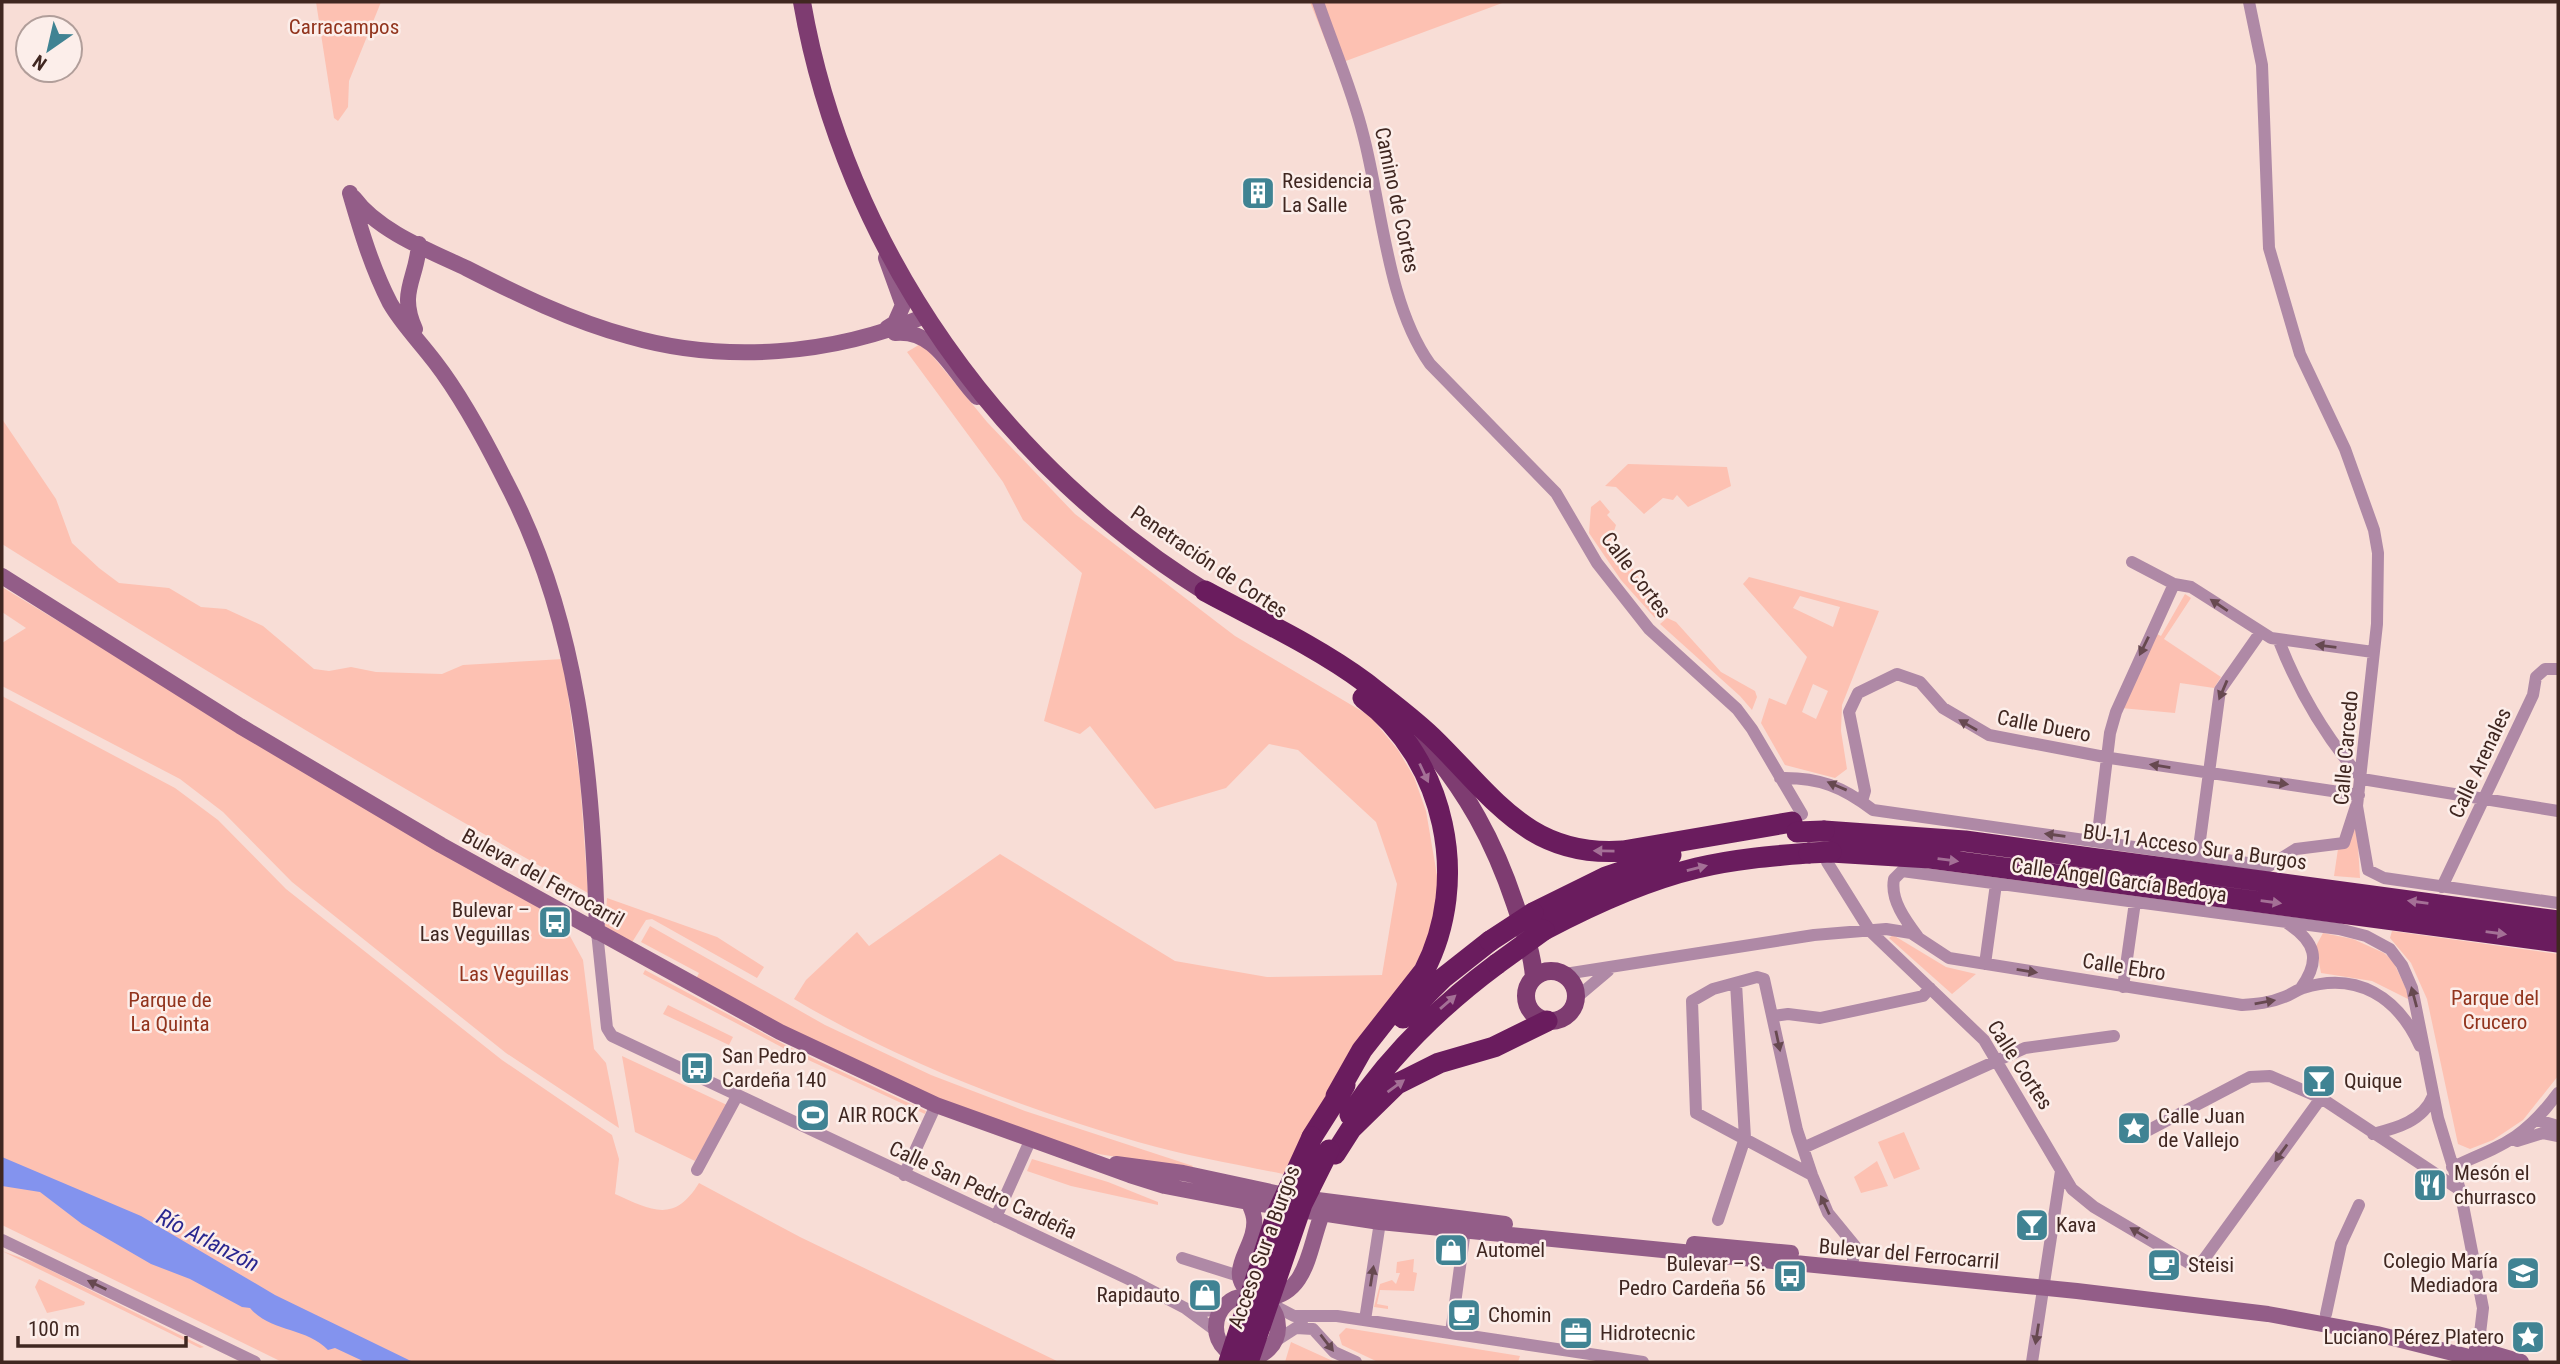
<svg xmlns="http://www.w3.org/2000/svg" width="2560" height="1364" viewBox="0 0 2560 1364" font-family="'Roboto Condensed',sans-serif">
  <style>
    .green { fill: #fdc1b2; fill-rule: evenodd }
    .water { fill: #8393ee }
    .lines { fill: none; stroke-linecap: round; stroke-linejoin: round }
    .street { stroke: #af89a6; stroke-width: 12 }
    .secondary { stroke: #935d88; stroke-width: 16 }
    .primary { stroke: #7e3c71; stroke-width: 18 }
    .highway { stroke: #6a1c5e; stroke-width: 21 }
    .highway-bridge { stroke: #6a1c5e; stroke-width: 21 }
    .oneway { fill: #674950 }
    .oneway2 { fill: #a47096 }
    .labels { text-anchor: middle; stroke-width: 5; stroke-linejoin: round; paint-order: stroke }
    .park-label { font-size: 21px; fill: #92341d; stroke: #fceeea }
    .poi-label { font-size: 21px; fill: #402721; stroke: #fceeea; text-anchor: start }
    .street-label { font-size: 21px; fill: #402721; stroke: #fceeea }
    .water-label { font-size: 23px; font-style: italic; fill: #29268f; stroke: #fceeea }
  </style>
  <rect width="100%" height="100%" fill="#f8ddd6"/>
  <path class="green" d="M316 2H381L349 81 348 107 338 121 334 118Z
    M1310 2H1505L1335 65Z
    M922 343 987 422 1075 514 1235 636 1370 716 1398 750 1414 777 1426 811 1439 887 1429 937 1401 994 1305 1132 1283 1174C1235 1164 1186 1156 1138 1142 1019 1107 900 1062 794 999L806 980 857 932 869 946 1000 854 1175 961 1267 977 1382 975 1397 884 1376 822 1298 750 1269 744 1226 788 1155 809 1090 726 1080 734 1044 721 1082 573 1023 520 1003 482 907 352Z
    M2 419 56 499 72 543 99 568 119 583 169 588 201 607 226 609 263 626 314 669 329 671 351 667 376 672 442 674 463 665 563 659 580 781 588 893C389 782 194 665 2 544Z
    M1628 464 1727 467 1731 486 1688 507 1677 495 1673 500 1663 498 1644 514 1616 487 1605 486Z
    M1600 500 1610 512 1607 515 1616 525 1614 531C1623 560 1646 583 1657 610L1655 618 1621 580 1589 533 1591 507Z
    M1749 577 1879 611 1842 705 1841 731 1847 769 1835 778 1785 765 1761 723 1769 698 1786 705 1807 657 1743 584ZM1800 596 1840 607 1833 627 1793 608ZM1813 684 1828 691 1816 719 1802 712Z
    M2 587 384 819 533 904 565 927 583 960 594 1049 606 1063 619 1128 506 1053 292 882 223 812 180 779 2 686V643L26 628 2 612Z
    M2185 594 2191 598 2164 639 2221 677 2214 688 2180 683 2175 713 2121 708 2155 633 2161 636Z
    M1667 618 1676 622 1721 672 1755 691 1757 697 1752 710 1740 696 1660 624Z
    M2 696 175 788 218 820 286 889 502 1060 612 1135 619 1159 615 1194C651 1210 674 1224 699 1183L800 1237 1059 1362H282L2 1225Z
    M2356 814 2360 878 2334 876 2338 849Z
    M607 898 717 937 764 967 757 978 652 919 646 920 631 944 605 926Z
    M650 926 825 1025 931 1075 1025 1111 1193 1166 1191 1169 1080 1151 930 1095 781 1025 696 979 699 973 641 942Z
    M2392 931 2558 954V1076L2523 1120 2493 1140 2470 1149 2458 1144 2427 999 2411 963 2390 938Z
    M2323 933 2353 939 2384 953 2393 961 2408 993V999L2372 981 2321 973 2316 946Z
    M1893 935 1946 967 1976 974 1952 994 1889 938Z
    M645 970 791 1048 926 1111 925 1114 789 1051 643 974Z
    M668 1005 733 1037 729 1045 663 1014Z
    M622 1056 727 1105 695 1161 635 1132Z
    M1904 1132 1920 1169 1894 1179 1878 1142Z
    M1032 1159 1108 1182 1158 1202V1205L1071 1186 1027 1171Z
    M1877 1161 1888 1186 1861 1193 1854 1177Z
    M2 1251 36 1263 204 1347 200 1348Z
    M1414 1259 1413 1272 1417 1273 1414 1291 1380 1290 1377 1304 1388 1306V1309L1374 1307 1380 1284 1392 1280 1396 1284 1400 1273H1396L1397 1262Z
    M39 1279 85 1302 84 1305 47 1313 35 1287Z
    M1346 1328 1520 1356 1518 1362H1378L1342 1345 1339 1335Z
    M1291 1342 1335 1362H1285Z"/>
  <path class="water" d="M2 1157 141 1216 275 1295 413 1362H365L335 1348 328 1350C306 1327 270 1332 250 1308L242 1307 190 1279 151 1264 82 1224 40 1192 2 1186Z"/>
  <g class="lines">
    <path class="street" d="M1318 2C1333 46 1352 89 1363 134 1382 206 1387 304 1430 364L1556 493 1597 563 1649 629 1737 709 1752 729 1802 814
      M2249 2 2262 65 2269 248 2300 354 2345 449 2374 530 2378 553 2377 624 2357 806 2368 870 2384 878 2558 903
      M2132 562 2174 584 2191 587 2271 638 2373 652
      M2279 641C2298 690 2327 739 2362 779
      M1780 778C1819 777 1843 787 1873 810L2269 866 2296 849 2344 843 2356 806
      M2362 779 2558 811
      M1862 801 1865 791 1849 712 1858 693 1897 674 1920 682 1943 708 1989 735 2110 758 2359 795
      M2097 841 2110 733 2116 712 2174 584
      M2198 855 2220 690 2260 633
      M1827 862 1870 931 1984 1040 2072 1189 2094 1207 2189 1263 2202 1262 2321 1098
      M2442 887 2533 695 2536 677 2545 669H2558
      M2287 923C2316 942 2321 960 2301 988
      M597 932 607 1028 612 1036 1135 1282 1185 1308 1216 1331
      M1918 937C1906 921 1890 900 1894 879L1902 871 2339 929 2366 936 2390 949 2402 965 2412 988 2438 1118 2460 1190 2483 1308 2477 1359
      M1985 964 1996 884
      M1565 974 1814 935 1886 929 1911 933 1949 958 2242 1005C2256 1004 2270 1003 2284 997 2291 995 2296 990 2303 988 2357 971 2398 997 2420 1046
      M2123 987 2135 902
      M1576 998 1608 971
      M1773 1016 1788 1014 1820 1018 1923 996 1930 988
      M2124 1119 2145 1132 2250 1077 2270 1076 2321 1098 2460 1190
      M2537 1120 2558 1126
      M2373 1134C2397 1128 2423 1121 2433 1096
      M2517 1141 2543 1133 2558 1136
      M1803 1148 2025 1048 2114 1036
      M2452 1167C2503 1145 2524 1139 2558 1093
      M697 1170 737 1096
      M904 1175 936 1105
      M1812 1175 1696 1113 1692 1001 1713 989 1757 977 1764 979 1797 1130 1812 1175 1828 1213 1855 1246 1853 1260
      M996 1217 1030 1141
      M1718 1220 1745 1138 1736 983
      M2 1240 255 1362
      M1182 1258 1239 1276
      M1267 1302 1294 1316H1337L1643 1362
      M1189 1309 1206 1311 1222 1307
      M2326 1314 2341 1244 2359 1205
      M1365 1320 1380 1222
      M1296 1328 1313 1329 1334 1352 1356 1362
      M1451 1333 1465 1230
      M1274 1342 1302 1324
      M2032 1362 2061 1171"/>
    <path class="secondary" d="M350 193C361 231 372 268 390 303 402 324 420 342 435 362 462 397 485 440 505 480 579 620 593 777 597 932
      M354 198C378 231 430 251 466 268 517 294 572 321 628 336 724 364 833 355 925 316
      M886 258 903 305 895 323 887 328
      M415 329C398 292 417 279 419 244
      M895 333C936 329 951 370 977 397
      M2 576 240 726 441 845 780 1032 936 1105 1130 1175 1165 1186 1248 1202 1380 1222 2077 1291 2268 1314 2377 1334 2489 1362
      M1116 1164 1183 1173 1294 1197 1505 1224
      M1246 1197C1249 1203 1253 1211 1254 1218 1258 1248 1220 1272 1254 1296
      M1694 1244 1791 1253
      M1216 1327a31 31 0 1 1 62 0a31 31 0 1 1-62 0Z
      M1262 1299C1308 1296 1308 1250 1322 1214
      M2477 1349 2521 1362"/>
    <path class="primary" d="M802 2C845 249 1002 469 1216 598
      M1422 740C1466 790 1494 841 1515 904 1523 928 1532 951 1534 977
      M1526 996a25 25 0 1 1 50 0a25 25 0 1 1-50 0Z"/>
    <path class="highway" d="M1205 591C1259 620 1316 646 1366 683 1388 700 1412 718 1432 737 1493 796 1528 858 1623 851L1792 822
      M1824 831 1965 841 2558 921
      M1831 852 1930 858 2558 942
      M1533 913 1606 877 1671 855
      M1544 930C1593 904 1643 881 1697 868 1734 859 1772 856 1809 853
      M1403 1018 1443 978 1490 941
      M1336 1096 1362 1050 1424 971C1471 881 1446 759 1363 698
      M1350 1115C1390 1055 1439 1007 1497 964
      M1312 1137 1345 1085
      M1335 1154 1351 1129 1397 1084 1439 1063 1494 1047 1547 1021"/>
    <path class="highway-bridge" d="M1797 832 1824 831
      M1809 853 1831 852
      M1490 941 1533 913
      M1497 964 1544 930
      M1229 1362 1276 1216 1312 1137
      M1248 1362 1302 1204 1329 1150"/>
  </g>
  <defs><path id="oneway-solid" d="M-6-.8H1V-3.2L6.5 0L1 3.2V.8H-6Z" transform="scale(1.75)"/></defs>
  <g class="oneway">
    <use href="#oneway-solid" transform="translate(2219 605) rotate(-146)"/>
    <use href="#oneway-solid" transform="translate(2144 646) rotate(116)"/>
    <use href="#oneway-solid" transform="translate(2326 646) rotate(-173)"/>
    <use href="#oneway-solid" transform="translate(2223 690) rotate(113)"/>
    <use href="#oneway-solid" transform="translate(1968 725) rotate(-150)"/>
    <use href="#oneway-solid" transform="translate(2160 766) rotate(-171)"/>
    <use href="#oneway-solid" transform="translate(2278 783) rotate(8)"/>
    <use href="#oneway-solid" transform="translate(1837 786) rotate(-157)"/>
    <use href="#oneway-solid" transform="translate(2055 835) rotate(-172)"/>
    <use href="#oneway-solid" transform="translate(2027 971) rotate(9)"/>
    <use href="#oneway-solid" transform="translate(2414 997) rotate(-105)"/>
    <use href="#oneway-solid" transform="translate(2265 1002) rotate(-10)"/>
    <use href="#oneway-solid" transform="translate(1778 1041) rotate(78)"/>
    <use href="#oneway-solid" transform="translate(2281 1153) rotate(126)"/>
    <use href="#oneway-solid" transform="translate(1825 1205) rotate(-115)"/>
    <use href="#oneway-solid" transform="translate(2139 1233) rotate(-149)"/>
    <use href="#oneway-solid" transform="translate(1372 1276) rotate(-81)"/>
    <use href="#oneway-solid" transform="translate(97 1285) rotate(-154)"/>
    <use href="#oneway-solid" transform="translate(2037 1334) rotate(99)"/>
    <use href="#oneway-solid" transform="translate(1327 1343) rotate(52)"/>
  </g>
  <g class="oneway2">
    <use href="#oneway-solid" transform="translate(1424 773) rotate(65)"/>
    <use href="#oneway-solid" transform="translate(1604 851) rotate(-179)"/>
    <use href="#oneway-solid" transform="translate(1948 860) rotate(7)"/>
    <use href="#oneway-solid" transform="translate(1697 868) rotate(-14)"/>
    <use href="#oneway-solid" transform="translate(2271 902) rotate(8)"/>
    <use href="#oneway-solid" transform="translate(2418 902) rotate(-172)"/>
    <use href="#oneway-solid" transform="translate(2496 933) rotate(8)"/>
    <use href="#oneway-solid" transform="translate(1448 1002) rotate(-41)"/>
    <use href="#oneway-solid" transform="translate(1396 1086) rotate(-36)"/>
  </g>
  <defs>
    <g id="building-square" transform="scale(1.75)"><rect x="-9" y="-9" width="18" height="18" rx="4" fill="#408393" stroke="#fceeea"/><path d="M-4-6H4V6H1V3H-1V6H-4ZM-2.5-4.3h1.7v1.8h-1.7ZM.8-4.3h1.7v1.8H.8ZM-2.5-1h1.7V.8h-1.7ZM.8-1h1.7V.8H.8Z" fill="#fff"/></g>
    <g id="bus-square" transform="scale(1.75)"><rect x="-9" y="-9" width="18" height="18" rx="4" fill="#408393" stroke="#fceeea"/><path d="M-5-6H5V4H4V6H2V4H-2V6H-4V4H-5ZM-3.5-4V0h7V-4ZM-3.5 1.2v1.5H-2V1.2ZM2 1.2v1.5H3.5V1.2Z" fill="#fff"/></g>
    <g id="bar-square" transform="scale(1.75)"><rect x="-9" y="-9" width="18" height="18" rx="4" fill="#408393" stroke="#fceeea"/><path d="M-6-5H6L.8 .8V4.5H3.5V6h-7V4.5H-.8V.8Z" fill="#fff"/></g>
    <g id="stadium-square" transform="scale(1.75)"><rect x="-9" y="-9" width="18" height="18" rx="4" fill="#408393" stroke="#fceeea"/><path d="M0-5a6.5 5 0 1 0 0 10a6.5 5 0 1 0 0-10ZM-3.5-1.8h7v3.6h-7Z" fill="#fff"/></g>
    <g id="sight-square" transform="scale(1.75)"><rect x="-9" y="-9" width="18" height="18" rx="4" fill="#408393" stroke="#fceeea"/><path d="M0-6L1.8-2.2L6-1.7L2.9 1.2L3.7 5.4L0 3.3L-3.7 5.4L-2.9 1.2L-6-1.7L-1.8-2.2Z" fill="#fff"/></g>
    <g id="restaurant-square" transform="scale(1.75)"><rect x="-9" y="-9" width="18" height="18" rx="4" fill="#408393" stroke="#fceeea"/><path d="M-5-6h1v4h1v-4h1v4h1v-4h1v5L-1.5 .5V6h-2V.5L-5-1ZM5-6V6H3V1.5H1.5Q1.5-4 5-6Z" fill="#fff"/></g>
    <g id="shop-square" transform="scale(1.75)"><rect x="-9" y="-9" width="18" height="18" rx="4" fill="#408393" stroke="#fceeea"/><path d="M-5-2.5h2.3a2.7 3.5 0 0 1 5.4 0H5L5.5 6h-11ZM-1.5-2.5h3a1.5 2.3 0 0 0-3 0Z" fill="#fff"/></g>
    <g id="cafe-square" transform="scale(1.75)"><rect x="-9" y="-9" width="18" height="18" rx="4" fill="#408393" stroke="#fceeea"/><path d="M-5.5-4.5H6V0H3Q3 3.5 0 3.5H-2.5Q-5.5 3.5-5.5 0ZM3-3.2v2h1.7v-2ZM-6 4.5H4V6H-6Z" fill="#fff"/></g>
    <g id="school-square" transform="scale(1.75)"><rect x="-9" y="-9" width="18" height="18" rx="4" fill="#408393" stroke="#fceeea"/><path d="M0-5L7-2L0 1L-7-2ZM-4 1L0 2.5L4 1V4Q0 6-4 4Z" fill="#fff"/></g>
    <g id="office-square" transform="scale(1.75)"><rect x="-9" y="-9" width="18" height="18" rx="4" fill="#408393" stroke="#fceeea"/><path d="M-6-3h4V-5.5h4V-3h4V5H-6ZM-1-4.5V-3h2v-1.5ZM-6 0V1H6V0Z" fill="#fff"/></g>
  </defs>
  <g fill-rule="evenodd">
    <use href="#building-square" x="1258" y="193"/>
    <use href="#bus-square" x="555" y="922"/>
    <use href="#bus-square" x="697" y="1068"/>
    <use href="#bar-square" x="2319" y="1081"/>
    <use href="#stadium-square" x="813" y="1115"/>
    <use href="#sight-square" x="2134" y="1128"/>
    <use href="#restaurant-square" x="2430" y="1185"/>
    <use href="#bar-square" x="2032" y="1225"/>
    <use href="#shop-square" x="1451" y="1250"/>
    <use href="#cafe-square" x="2164" y="1265"/>
    <use href="#school-square" x="2523" y="1273"/>
    <use href="#bus-square" x="1790" y="1276"/>
    <use href="#shop-square" x="1205" y="1295"/>
    <use href="#cafe-square" x="1464" y="1315"/>
    <use href="#office-square" x="1576" y="1333"/>
    <use href="#sight-square" x="2528" y="1337"/>
  </g>
  <g class="labels">
    <g class="park-label">
      <text x="344" y="34">Carracampos</text>
      <text x="514" y="981">Las Veguillas</text>
      <text x="2495" y="1005">Parque del<tspan x="2495" dy="24">Crucero</tspan></text>
      <text x="170" y="1007">Parque de<tspan x="170" dy="24">La Quinta</tspan></text>
    </g>
    <g class="poi-label">
      <text x="1282" y="188">Residencia<tspan x="1282" dy="24">La Salle</tspan></text>
      <text x="530" y="917" text-anchor="end">Bulevar –<tspan x="530" dy="24">Las Veguillas</tspan></text>
      <text x="722" y="1063">San Pedro<tspan x="722" dy="24">Cardeña 140</tspan></text>
      <text x="2344" y="1088">Quique</text>
      <text x="838" y="1122">AIR ROCK</text>
      <text x="2158" y="1123">Calle Juan<tspan x="2158" dy="24">de Vallejo</tspan></text>
      <text x="2454" y="1180">Mesón el<tspan x="2454" dy="24">churrasco</tspan></text>
      <text x="2056" y="1232">Kava</text>
      <text x="1476" y="1257">Automel</text>
      <text x="2498" y="1268" text-anchor="end">Colegio María<tspan x="2498" dy="24">Mediadora</tspan></text>
      <text x="1766" y="1271" text-anchor="end">Bulevar – S.<tspan x="1766" dy="24">Pedro Cardeña 56</tspan></text>
      <text x="2188" y="1272">Steisi</text>
      <text x="1180" y="1302" text-anchor="end">Rapidauto</text>
      <text x="1488" y="1322">Chomin</text>
      <text x="1600" y="1340">Hidrotecnic</text>
      <text x="2504" y="1344" text-anchor="end">Luciano Pérez Platero</text>
    </g>
    <g class="street-label">
      <text transform="translate(1397 200) rotate(78)" y="7">Camino de Cortes</text>
      <text transform="translate(1209 562) rotate(34)" y="7">Penetración de Cortes</text>
      <text transform="translate(1636 575) rotate(53)" y="7">Calle Cortes</text>
      <text transform="translate(2044 726) rotate(11)" y="7">Calle Duero</text>
      <text transform="translate(2346 748) rotate(-85)" y="7">Calle Carcedo</text>
      <text transform="translate(2480 763) rotate(-65)" y="7">Calle Arenales</text>
      <text transform="translate(2195 847) rotate(8)" y="7">BU-11 Acceso Sur a Burgos</text>
      <text transform="translate(543 878) rotate(29)" y="7">Bulevar del Ferrocarril</text>
      <text transform="translate(2119 880) rotate(8)" y="7">Calle Ángel García Bedoya</text>
      <text transform="translate(2124 967) rotate(9)" y="7">Calle Ebro</text>
      <text transform="translate(2020 1065) rotate(57)" y="7">Calle Cortes</text>
      <text transform="translate(983 1190) rotate(25)" y="7">Calle San Pedro Cardeña</text>
      <text transform="translate(1264 1247) rotate(-70)" y="7">Acceso Sur a Burgos</text>
      <text transform="translate(1909 1254) rotate(5)" y="7">Bulevar del Ferrocarril</text>
    </g>
    <g class="water-label">
      <text transform="translate(208 1240) rotate(27)" y="8">Río Arlanzón</text>
    </g>
  </g>
  <rect width="2560" height="1364" fill="none" stroke="#402721" stroke-width="7"/>
  <g transform="translate(49 49) rotate(214)"><circle r="33" fill="#fceeea" stroke="#b19e9a" stroke-width="2"/>
  <path d="M0-5L12 26L0 18L-12 26Z" fill="#408393"/>
  <text y="-10" font-size="19" font-weight="bold" text-anchor="middle" fill="#402721">N</text>
  </g>
  <path d="M18 1336v10h168v-10" fill="none" stroke="#402721" stroke-width="3.5"/>
  <text x="28" y="1336" font-size="21" fill="#402721" stroke="#fceeea" stroke-width="5" paint-order="stroke">100 m</text>
</svg>
